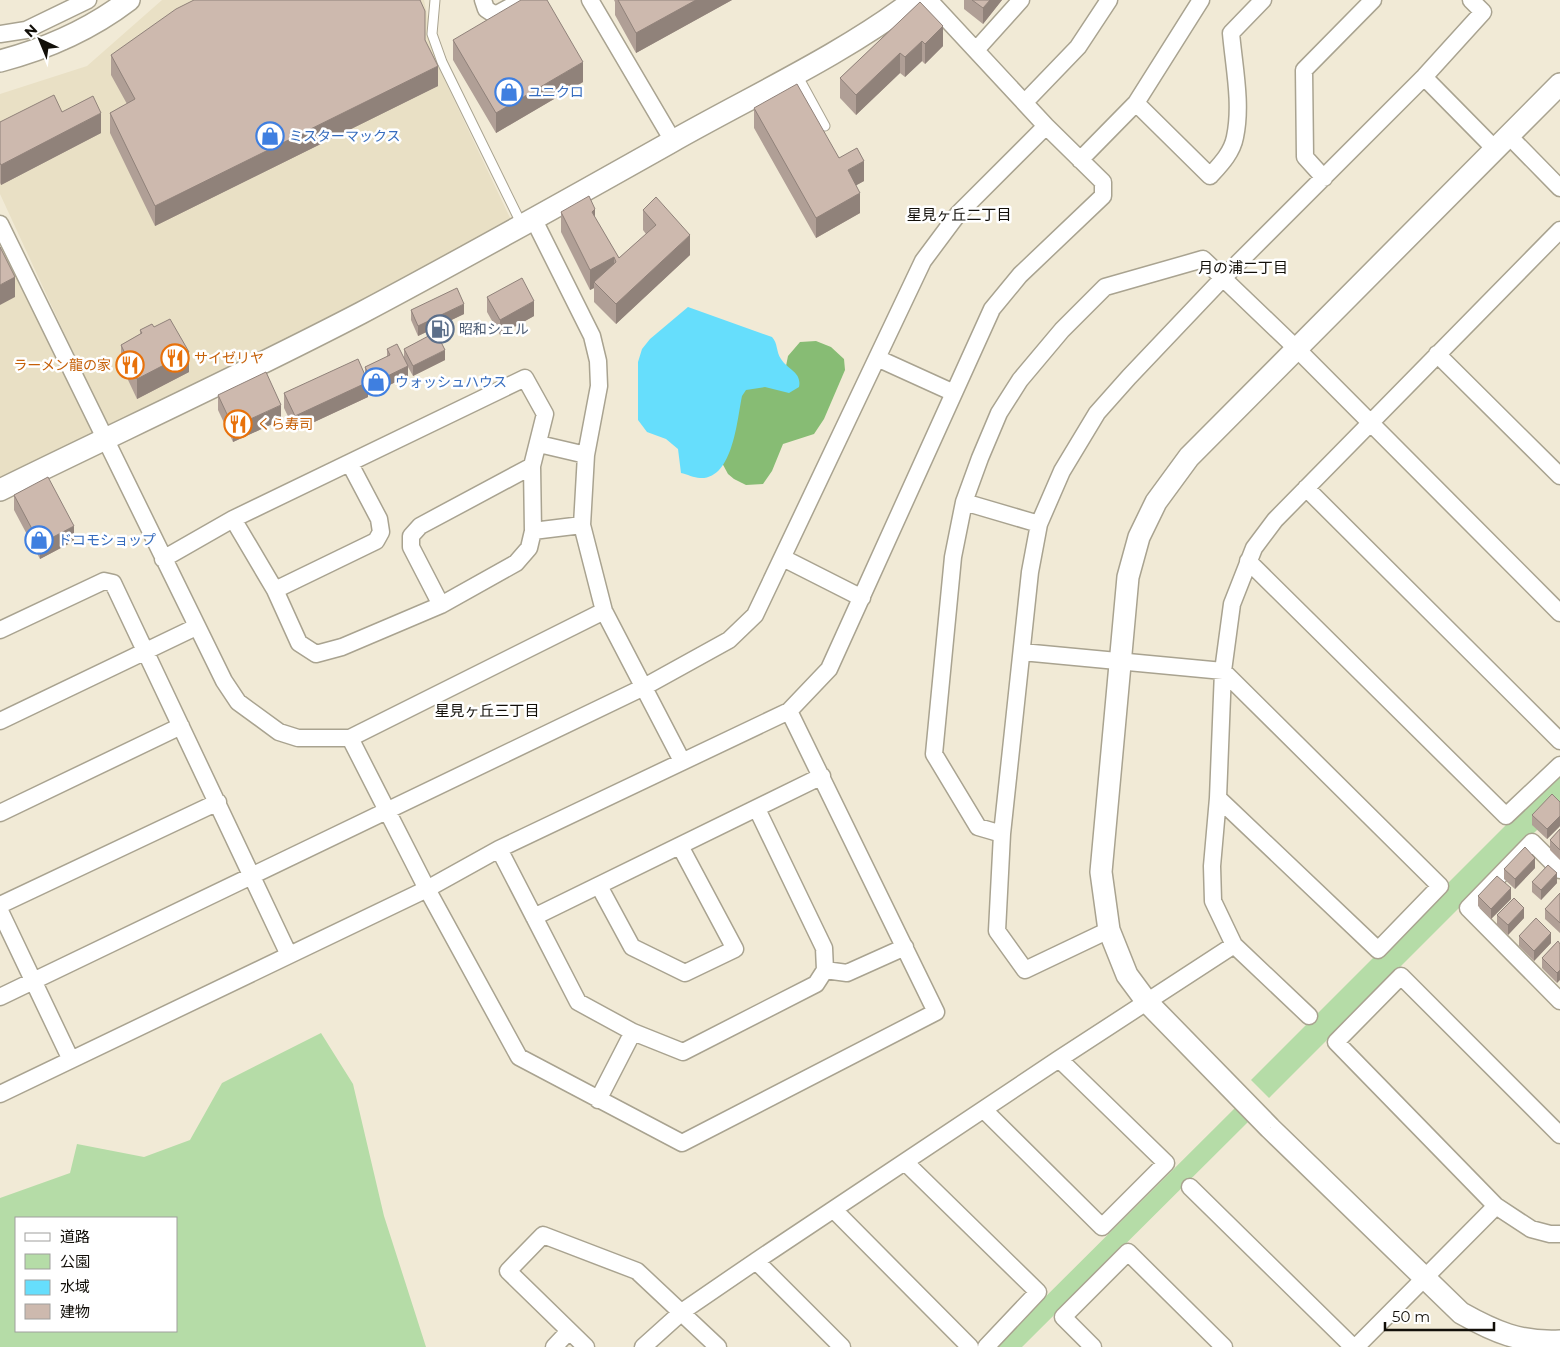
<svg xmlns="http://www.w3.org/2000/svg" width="1560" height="1347" viewBox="0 0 1560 1347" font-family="Montserrat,'Noto Sans JP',sans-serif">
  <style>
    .built { fill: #e9e0c5 }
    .green { fill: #b5dca7; fill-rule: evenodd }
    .forest { fill: #87bc74 }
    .water { fill: #66defc }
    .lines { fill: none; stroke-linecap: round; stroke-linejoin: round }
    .service-casing { stroke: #a9a390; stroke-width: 11 }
    .minor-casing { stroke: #a9a390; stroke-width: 19 }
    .tertiary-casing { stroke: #a9a390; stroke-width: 24 }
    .service { stroke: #fff; stroke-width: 9 }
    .minor { stroke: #fff; stroke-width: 16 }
    .tertiary { stroke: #fff; stroke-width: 21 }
    .wall { fill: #b09f96 }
    .shaded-wall { fill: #90827a }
    .building { fill: #cdb9ae; stroke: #90827a }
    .labels { text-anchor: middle; stroke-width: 5; stroke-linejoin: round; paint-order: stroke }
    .shop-label { font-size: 14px; fill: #366cbe; stroke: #fff; text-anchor: start }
    .service-label { font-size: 14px; fill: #4e5e75; stroke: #fff; text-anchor: start }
    .food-label { font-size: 14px; fill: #c56008; stroke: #fff; text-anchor: start }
    .neighbourhood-label { font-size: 15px; fill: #120f09; stroke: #fff }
  </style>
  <rect width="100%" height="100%" fill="#f1ead6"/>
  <path class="built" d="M162 0H424L438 66 513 224 108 428 0 194V94L87 66Z
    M0 245 94 432 0 480Z"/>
  <path class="green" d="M1560 771V807L1269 1098 1251 1080Z
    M321 1033 353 1084 384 1216 426 1347H0V1198L70 1173 77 1144 144 1157 190 1140 222 1083ZM16 1218H176V1331H16Z
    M1235 1108 1249 1121 1022 1347H995Z"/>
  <path class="forest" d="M816 341 831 347 844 359 845 370 824 419 814 434 783 444 772 471 763 484 746 485 734 479 728 474 721 461 732 408 749 384 783 381 788 356 800 342Z"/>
  <path class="water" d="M688 307 772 337C778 343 776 352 781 359 788 370 802 372 799 387L789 393 765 387 746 390 742 396C737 420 733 480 700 478 694 478 687 474 681 473L678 449 666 439 647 432 638 420V362L642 349 650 339Z"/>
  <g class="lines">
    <g class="service-casing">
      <path id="service" d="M435 0 432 34 442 62 522 225
        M796 73 825 126"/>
    </g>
    <g class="minor-casing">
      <path id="minor" d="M483 0 486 9 495 15 523 0
        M590 0 673 141
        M0 34 26 30 88 0
        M976 50 1021 0
        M1424 77 1495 149
        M1025 102 1078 47 1109 0
        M1136 103 1210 176C1220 165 1232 153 1235 137 1242 104 1234 67 1231 33L1263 0
        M1509 136 1560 188
        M1080 160 1136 103 1201 0
        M1324 178 1305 157 1304 70 1373 0
        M534 220 592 336 598 361 599 386 586 455 582 525 604 611 682 761
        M0 224 224 681 238 702 279 732 298 738H350L604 611
        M1437 354 1560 476
        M877 358 954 393
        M539 444 586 455
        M1306 488 1560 741
        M964 502 1039 524
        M533 531 582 525
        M783 558 862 598
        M163 559 233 519 525 378 545 414 532 466 533 531 529 548 516 563 441 605 342 647 316 654 299 643 275 590 233 519
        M1248 561 1506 816 1560 765
        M275 590 376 541 381 532 379 519 350 464
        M441 605 411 547V536L420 526 532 466
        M0 630 104 581 113 583 289 955
        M1022 652 1223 671 1440 886 1378 950 1218 798
        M0 721 196 627
        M350 738 427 889 519 1057 682 1143 936 1012 789 711
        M0 813 181 726
        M1002 834 978 827 934 754 953 557 964 502 980 458 999 413 1020 380 1062 330 1105 287 1203 259 1297 349 1560 613
        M499 849 578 1002 633 1032 683 1052 816 984 825 970 824 948 757 809
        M1560 870 1532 842 1468 908 1560 1001
        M599 886 632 947 685 973 735 949 680 846
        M0 905 218 802
        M0 911 71 1060
        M534 917 822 776
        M1109 930 1025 970 997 931 1002 834 1030 572 1039 524 1062 471 1097 413 1129 377 1223 278 1424 77 1483 12 1471 0
        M825 970 847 973 905 947
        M0 997 644 687 729 640 755 615 923 261 958 214 1046 126
        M1309 1016 1234 945 1213 901 1212 866 1218 798 1223 671 1232 604 1254 548 1275 520 1560 230
        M0 1094 427 889 499 849 789 711 829 669 992 309 1020 275 1103 196V182L1046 126 929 0
        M598 1100 633 1032
        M984 1110 1102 1227 1166 1163 1059 1059
        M1560 1135 1401 976 1336 1042 1496 1206 1531 1229 1550 1234H1560
        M905 1162 1038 1292 986 1347
        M1190 1187 1353 1347
        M834 1210 970 1347
        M756 1261 842 1347
        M554 1347 569 1331
        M586 1347 508 1271 543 1235 637 1271 718 1347
        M643 1347 683 1311 756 1261 1059 1059 1234 945
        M1093 1347 1063 1317 1128 1252 1224 1347
        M1356 1347 1496 1206"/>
    </g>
    <g class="tertiary-casing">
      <path id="tertiary" d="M0 61C46 49 91 29 129 0
        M1560 84 1189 457 1156 502 1139 537 1128 577 1101 872 1109 930 1127 975 1147 1002 1270 1128 1461 1313C1495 1332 1520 1343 1560 1341
        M0 490C120 431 242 375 361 313 465 258 568 200 671 142 750 97 842 55 914 0"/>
    </g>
    <use href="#service" class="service"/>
    <use href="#minor" class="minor"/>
    <use href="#tertiary" class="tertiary"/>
  </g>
  <path class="wall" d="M614 0H732L636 53 615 15V2Z
    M964 0H1002L983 24 964 9Z
    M920 2 943 46 925 64 922 61 905 77 900 73 856 115 840 98V78Z
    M425 40 438 86 155 226 110 133V113L127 104 111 75V55Z
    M453 40 583 82 496 133 453 60Z
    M754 108 839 158 864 181 856 185 860 213 816 238 754 128Z
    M62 112 101 133 1 185 0 183V122Z
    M643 210 690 255 616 324 594 302V288L590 290 561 232V212L595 218 619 258 646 234 643 230Z
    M487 297 534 316 500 335 487 312Z
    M411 310 464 314 418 336 411 320Z
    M154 327 189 372 137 399 121 365V345L140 334V330Z
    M387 349 404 358V349L445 360 413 376 408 367V376L373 393 368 383V397L295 431 284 408V393L365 376V367L387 357Z
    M218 395 281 420 233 442 218 410Z
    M14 495 74 541 40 559 14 510Z
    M1560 802V826L1547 839 1532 825V815Z
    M1560 829V860L1550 850V840Z
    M1535 868 1515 889 1504 879V869Z
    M1532 882 1557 883 1541 900 1532 892Z
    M1560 893V933L1545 919V909Z
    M1478 896 1511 899 1491 919 1478 906Z
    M1497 915 1524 918 1508 935 1497 925Z
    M1519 936 1551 943 1534 961 1519 946Z
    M1558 941 1557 983 1542 968V958Z"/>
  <path class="shaded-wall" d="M696 0H732L636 53V33Z
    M990 0H1002L983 24V8Z
    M943 26V46L925 64V44Z
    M922 41V61L905 77V57Z
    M900 53V73L856 115V95Z
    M583 62V82L496 133V113Z
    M438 66V86L155 226V206Z
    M101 113V133L1 185V165Z
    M864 161V181L848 190V170Z
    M860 193V213L816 238V218Z
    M595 209V229L592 212Z
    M690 235V255L616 324V304Z
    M614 257V277L594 282V288L590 290V270Z
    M15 277V297L0 305V285Z
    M534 301V316L500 335V320Z
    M464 304V314L418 336V326Z
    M445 350V360L413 376V366Z
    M189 352V372L137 399V379Z
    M408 366V376L373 393V383Z
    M368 382V397L295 431V416Z
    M281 405V420L233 442V427Z
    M74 526V541L40 559V544Z
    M1560 816V826L1547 839V829Z
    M1535 858V868L1515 889V879Z
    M1557 873V883L1541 900V890Z
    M1511 888V899L1491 919V909Z
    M1524 908V918L1508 935V925Z
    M1551 933V943L1534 961V951Z
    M1560 970V980L1557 983V973Z"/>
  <path class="building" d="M194 0H420L425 11V40L438 66 155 206 110 113 135 99 111 55 176 9Z
    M521 0H547L583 62 496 113 453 40Z
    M618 0H696L636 33Z
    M972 0H990L983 8Z
    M920 2 943 26 925 44 922 41 905 57 900 53 856 95 840 78Z
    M797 84 839 158 857 148 864 161 848 170 860 193 816 218 754 108Z
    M54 95 62 112 93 96 101 113 1 165 0 163V122Z
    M589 196 595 209 592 212 619 258 656 225 643 210 656 197 690 235 616 304 594 282 616 262 614 257 590 270 561 212Z
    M0 247 15 277 0 285Z
    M522 278 534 301 500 320 487 297Z
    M457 288 464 304 418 326 411 310Z
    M170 319 189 352 137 379 121 345 142 333 140 330 152 324 154 327Z
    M436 332 445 350 413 366 404 349Z
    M397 344 408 366 373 383 365 367 390 355 387 349Z
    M358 359 368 382 295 416 284 393Z
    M266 372 281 405 233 427 218 395Z
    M48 477 74 526 40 544 14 495Z
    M1552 794 1560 802V816L1547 829 1532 815Z
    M1560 829V850L1550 840Z
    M1525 847 1535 858 1515 879 1504 869Z
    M1548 865 1557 873 1541 890 1532 882Z
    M1497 876 1511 888 1491 909 1478 896Z
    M1560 893V923L1545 909Z
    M1514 898 1524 908 1508 925 1497 915Z
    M1536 918 1551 933 1534 951 1519 936Z
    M1558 941 1560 944V970L1557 973 1542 958Z"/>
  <defs>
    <g id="shop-ring" transform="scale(1.4375)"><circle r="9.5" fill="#fff" stroke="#3f7fe0" stroke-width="1.5"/><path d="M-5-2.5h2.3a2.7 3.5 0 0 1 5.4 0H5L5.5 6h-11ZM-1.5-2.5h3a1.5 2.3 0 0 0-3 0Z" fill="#3f7fe0"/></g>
    <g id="fuel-ring" transform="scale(1.4375)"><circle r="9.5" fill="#fff" stroke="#5c6f8a" stroke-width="1.5"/><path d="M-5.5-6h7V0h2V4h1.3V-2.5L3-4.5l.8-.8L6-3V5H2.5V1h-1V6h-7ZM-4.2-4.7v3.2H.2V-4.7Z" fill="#5c6f8a"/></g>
    <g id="restaurant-ring" transform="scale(1.4375)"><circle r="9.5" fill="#fff" stroke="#e8710a" stroke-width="1.5"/><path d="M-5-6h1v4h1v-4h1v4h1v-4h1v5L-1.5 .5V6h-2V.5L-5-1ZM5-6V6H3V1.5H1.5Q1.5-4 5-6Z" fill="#e8710a"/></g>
  </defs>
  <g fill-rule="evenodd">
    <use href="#shop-ring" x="509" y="92"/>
    <use href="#shop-ring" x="270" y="136"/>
    <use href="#fuel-ring" x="440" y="329"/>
    <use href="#restaurant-ring" x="175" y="358"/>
    <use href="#restaurant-ring" x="130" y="365"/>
    <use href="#shop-ring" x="376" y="382"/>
    <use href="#restaurant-ring" x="238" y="424"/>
    <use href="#shop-ring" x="39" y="540"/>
  </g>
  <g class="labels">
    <g class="shop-label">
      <text x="528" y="97">ユニクロ</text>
      <text x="289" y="141">ミスターマックス</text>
      <text x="395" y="387">ウォッシュハウス</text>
      <text x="58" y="545">ドコモショップ</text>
    </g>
    <g class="service-label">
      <text x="459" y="334">昭和シェル</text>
    </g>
    <g class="food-label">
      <text x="194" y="363">サイゼリヤ</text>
      <text x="111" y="370" text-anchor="end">ラーメン龍の家</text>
      <text x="257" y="429">くら寿司</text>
    </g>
    <g class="neighbourhood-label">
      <text x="959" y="220">星見ヶ丘二丁目</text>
      <text x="1243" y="273">月の浦二丁目</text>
      <text x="487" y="716">星見ヶ丘三丁目</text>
    </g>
  </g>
  <rect x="15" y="1217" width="162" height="115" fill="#ffffff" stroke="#a09f9d"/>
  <rect x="25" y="1233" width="25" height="8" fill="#ffffff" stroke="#a09f9d"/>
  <text x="60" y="1242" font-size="15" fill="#120f09">道路</text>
  <rect x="25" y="1254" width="25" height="15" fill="#b5dca7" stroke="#a09f9d"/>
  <text x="60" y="1267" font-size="15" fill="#120f09">公園</text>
  <rect x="25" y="1280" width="25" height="15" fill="#66defc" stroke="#a09f9d"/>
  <text x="60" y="1292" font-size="15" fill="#120f09">水域</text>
  <rect x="25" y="1304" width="25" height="15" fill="#cdb9ae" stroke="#a09f9d"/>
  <text x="60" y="1317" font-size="15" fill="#120f09">建物</text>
  <g transform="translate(40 40) rotate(316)" stroke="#ffffff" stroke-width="4" paint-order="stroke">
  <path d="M0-4L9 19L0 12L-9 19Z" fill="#120f09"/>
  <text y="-8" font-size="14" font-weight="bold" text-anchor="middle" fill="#120f09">N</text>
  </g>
  <path d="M1385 1322v8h109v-8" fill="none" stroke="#120f09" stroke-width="2.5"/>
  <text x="1392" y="1322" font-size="15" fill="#120f09" stroke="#ffffff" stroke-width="4" paint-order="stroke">50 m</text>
</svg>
